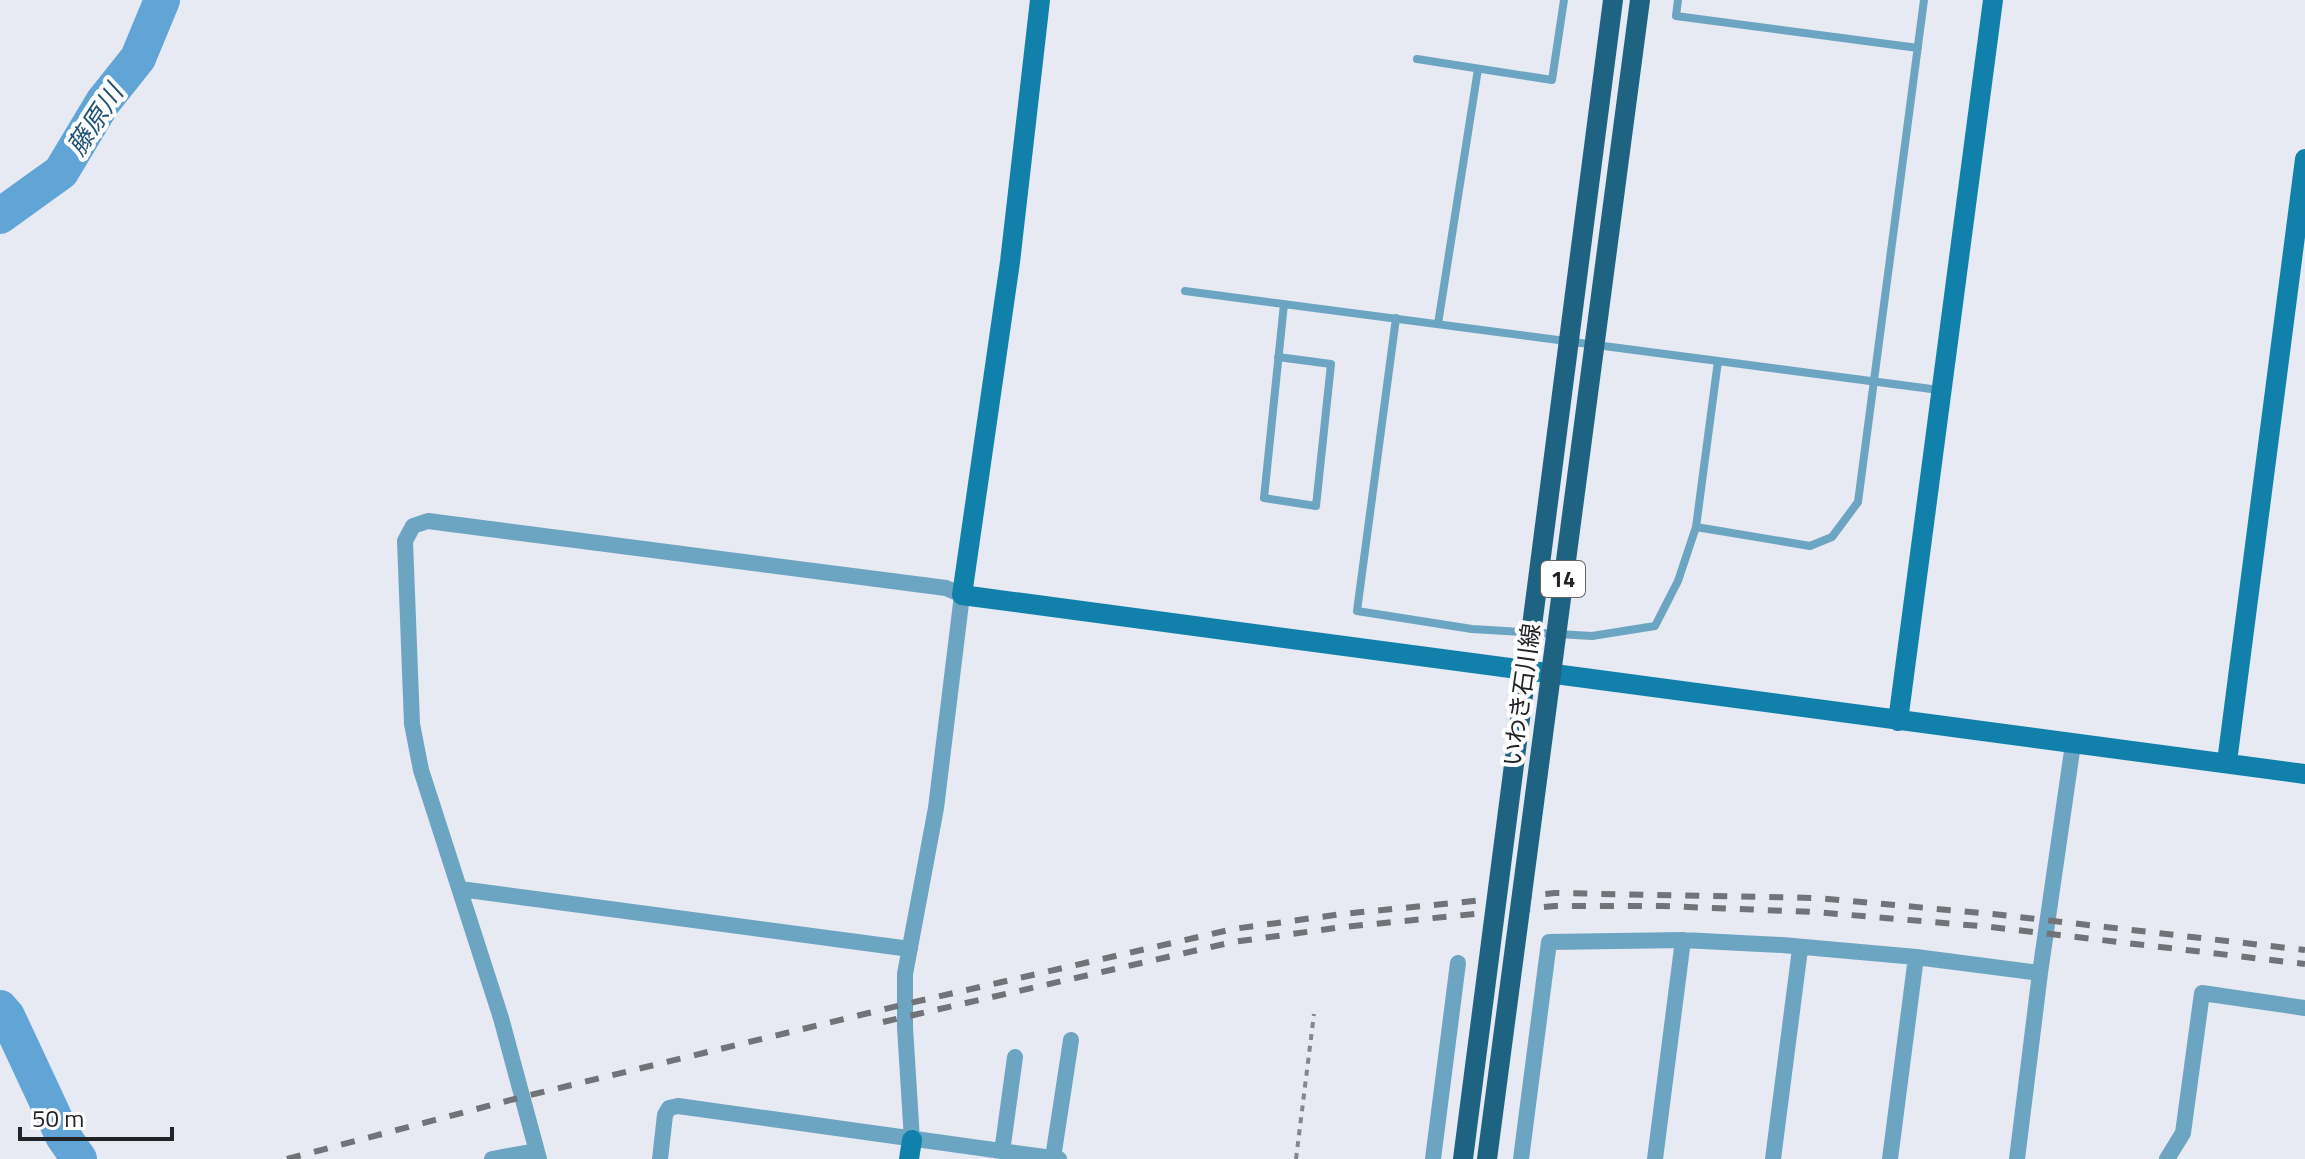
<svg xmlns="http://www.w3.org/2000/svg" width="2305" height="1159" viewBox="0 0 2305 1159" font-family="'Titillium Web','Noto Sans JP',sans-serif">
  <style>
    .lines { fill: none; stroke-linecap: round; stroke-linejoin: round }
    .river { stroke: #61a5d7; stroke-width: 36 }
    .path { stroke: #85868d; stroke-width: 4; stroke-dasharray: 6 6; stroke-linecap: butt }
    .lane { stroke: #6ca5c1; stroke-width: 8 }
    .street { stroke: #6ca5c1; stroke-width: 16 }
    .secondary { stroke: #1181ab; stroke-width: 20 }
    .rail { stroke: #717379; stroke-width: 6; stroke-dasharray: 14 14; stroke-linecap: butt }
    .primary-bridge { stroke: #1e6482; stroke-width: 20 }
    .labels { text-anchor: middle; stroke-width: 8; stroke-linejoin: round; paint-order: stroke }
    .shield { fill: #fff; stroke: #646567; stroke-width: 2 }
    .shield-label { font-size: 22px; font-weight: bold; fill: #222326 }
    .street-label { font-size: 24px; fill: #222326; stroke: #fff }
    .water-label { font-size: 26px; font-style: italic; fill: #225477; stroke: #fff }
  </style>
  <rect width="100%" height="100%" fill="#e7e9f3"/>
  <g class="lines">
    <path class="river" d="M0 216 61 172 103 102 138 58 162 0
      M0 1008 7 1016 63 1136 79 1159"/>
    <path class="path" d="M1296 1159 1314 1014"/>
    <path class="lane" d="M1678 0 1676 16 1918 48
      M1417 59 1552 80 1564 0
      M1185 291 1939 390
      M1396 318 1357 611 1472 629 1592 636 1655 626 1678 581 1696 527 1718 361
      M1438 324 1478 69
      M1278 357 1331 364 1316 506 1264 498 1284 304
      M1696 527 1810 546 1832 537 1858 502 1924 0"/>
    <path class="street" d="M460 889 910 949
      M1002 1152 1015 1057
      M1053 1158 1071 1040
      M492 1159 536 1151
      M539 1159 501 1018 421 770 412 724 405 541 413 526 428 521 946 588 962 595 936 808 905 974V1027L912 1140
      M660 1159 665 1115 669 1108 678 1106 1059 1159
      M1433 1159 1458 963
      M1521 1159 1549 942 1683 940 1782 945 1916 957 2040 973
      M1655 1159 1683 940
      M1773 1159 1800 949
      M1890 1159 1916 957
      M2017 1159 2040 973 2073 744
      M2167 1159 2183 1133 2202 993 2305 1008"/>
    <path class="secondary" d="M1040 0 1010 262 962 595 2305 774
      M1898 721 1993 0
      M2227 762 2305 159
      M909 1159 912 1140"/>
    <path class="rail" d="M883 1022 1233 942 1343 927 1555 906H1662L1815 912 1991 927 2305 964
      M287 1159 522 1097 910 1003 1233 929 1342 914 1555 893 1817 898 1993 914 2305 950"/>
    <path class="primary-bridge" d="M1463 1159 1613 0
      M1487 1159 1640 0"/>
  </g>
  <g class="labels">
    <rect class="shield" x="1541" y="561" width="44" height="36" rx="6"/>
    <g class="shield-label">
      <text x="1563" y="587">14</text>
    </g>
    <g class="street-label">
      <text transform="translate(1522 695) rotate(-82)" y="8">いわき石川線</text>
    </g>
    <g class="water-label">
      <text transform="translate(95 120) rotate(-57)" y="9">藤原川</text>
    </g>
  </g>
  <path d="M20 1127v12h152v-12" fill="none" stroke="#222326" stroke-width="4"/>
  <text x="32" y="1127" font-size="24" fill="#222326" stroke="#ffffff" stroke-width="6" paint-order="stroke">50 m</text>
</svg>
